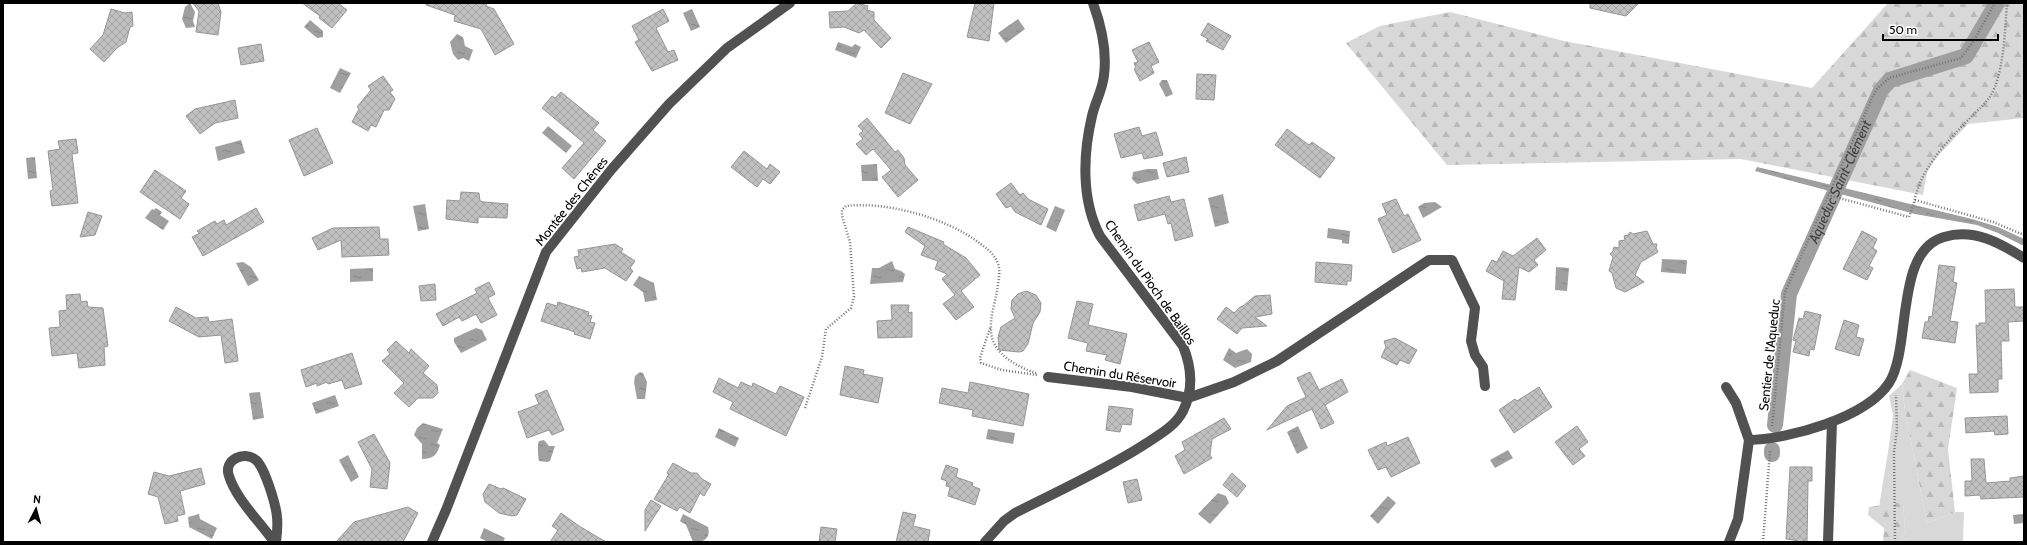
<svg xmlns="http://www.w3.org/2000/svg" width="2027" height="545" viewBox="0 0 2027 545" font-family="Cabin,sans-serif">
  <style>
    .green { fill: #d8d8d8 }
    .forest { fill: url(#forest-firs) }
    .water { fill: url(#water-ripples) }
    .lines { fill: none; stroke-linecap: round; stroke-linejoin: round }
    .canal { stroke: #9f9f9f; stroke-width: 16 }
    .building { fill: url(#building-cross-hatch); stroke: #959595 }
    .path { stroke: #737373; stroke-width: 2.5; stroke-dasharray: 1 2; stroke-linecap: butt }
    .minor { stroke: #515151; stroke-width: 10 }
    .labels { text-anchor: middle; stroke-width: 3.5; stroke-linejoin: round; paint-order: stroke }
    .street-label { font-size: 13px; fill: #000; stroke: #fff }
    .water-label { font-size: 14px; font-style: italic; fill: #404040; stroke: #fff }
  </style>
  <defs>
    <pattern id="forest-firs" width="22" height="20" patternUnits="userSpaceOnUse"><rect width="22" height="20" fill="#d8d8d8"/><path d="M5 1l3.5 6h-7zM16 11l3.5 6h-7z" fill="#b8b8b8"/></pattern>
    <pattern id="water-ripples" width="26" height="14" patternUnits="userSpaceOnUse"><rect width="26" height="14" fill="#9f9f9f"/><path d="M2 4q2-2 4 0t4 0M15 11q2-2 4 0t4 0" fill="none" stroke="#878787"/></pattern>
    <pattern id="building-cross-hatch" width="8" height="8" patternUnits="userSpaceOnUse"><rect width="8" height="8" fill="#c0c0c0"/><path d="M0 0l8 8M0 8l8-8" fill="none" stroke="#a3a3a3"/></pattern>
  </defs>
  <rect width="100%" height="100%" fill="#fff"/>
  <path class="green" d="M1902 384 1905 411 1927 523 1955 512H1964L1963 542H1906L1903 503 1879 507 1889 446 1893 415 1889 396Z"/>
  <path class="forest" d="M1888 3H2024V118L1968 124 1937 157 1927 172 1923 195 1741 159 1447 165 1346 43 1380 26 1450 12 1564 41 1812 88Z
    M1910 370 1957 388 1948 449 1955 512 1927 523 1905 411 1902 384Z
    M1903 502 1906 542H1883L1884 528 1868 515 1869 507Z"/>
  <path class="water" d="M190 3 195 12 193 21 195 27 186 28 182 19 185 7Z
    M692 9 700 27 691 31 683 13Z
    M1018 19 1025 29 1006 43 998 33Z
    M310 20 323 31V37L317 38 304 27Z
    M457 34 463 37 465 46 473 50 469 61 463 58 458 60 453 54 450 42Z
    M838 42 852 47 855 44 861 47 856 58 835 50Z
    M340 68 351 73 340 93 330 88Z
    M1162 80H1167L1173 94 1166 97 1159 84Z
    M548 126 572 146 566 153 542 133Z
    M241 140 245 153 218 161 215 147Z
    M35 157 37 178 28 179 26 158Z
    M877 164 878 181H862L861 165Z
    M1757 167 1972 219 1998 227 2024 239V246L1998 233 1977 225 1915 214 1755 171Z
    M1147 169H1157L1159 179 1137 184 1132 179 1133 172Z
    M1223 194 1229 223 1215 227 1208 198Z
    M1435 202 1442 207 1423 218 1418 207 1424 203Z
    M425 204 429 229 418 231 413 206Z
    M1055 206 1065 210 1056 232 1046 227Z
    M156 208 162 212 160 215 169 221 163 230 145 218 152 209 154 210Z
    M1328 228 1350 231 1349 244 1342 243V240L1327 238Z
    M1662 259 1687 260 1686 274 1661 272Z
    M892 261 895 269 901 271 905 274 903 282 870 284 872 268H879Z
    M243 262 251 267 259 280 248 286 236 263Z
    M1556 267 1569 268 1567 291 1555 290Z
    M373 268V281L350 282V269Z
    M639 276 654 283 657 300 645 302 643 292 633 285Z
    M476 328 482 330 487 340 461 353 454 342V338Z
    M1229 348 1236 353 1247 349 1252 354 1251 362 1235 368 1223 360Z
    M640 372 643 373 647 382 645 399H637L634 382 635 376Z
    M260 392 264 418 253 420 249 393Z
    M335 395 339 406 316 414 312 403Z
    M423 423 443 429 437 443 440 445C437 454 434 459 422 459V444L414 435 417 428Z
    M1298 426 1308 448 1297 454 1287 432Z
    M719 428 739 438 735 447 715 437Z
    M988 429 1015 433 1013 444 986 439Z
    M544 440 549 446H555L550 461 547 462 539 461C538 456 537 445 539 441Z
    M1508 450 1513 458 1495 468 1490 460Z
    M348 455 359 477 351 482 339 460Z
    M1218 493 1226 496 1229 503 1210 524 1198 514Z
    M1388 496 1396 503 1378 524 1370 516Z
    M199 514 200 519 217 528 212 539 189 527 188 517Z
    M683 514 708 527C711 539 704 542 693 542L686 525 680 521Z
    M2024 514V523L2014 524 2013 515Z
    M484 528 505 538 503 542H488L480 538Z"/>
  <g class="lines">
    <g class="canal">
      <path id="s1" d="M1775 425 1789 294 1881 90 1890 80 1966 56 1997 3"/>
      <path d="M1772 454V450"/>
    </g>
  </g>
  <path class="building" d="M193 3H218L221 12 218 35 196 32 199 11Z
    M302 3H338L347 10 332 28 319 18 320 16Z
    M426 3H487L486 6 494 9 514 44 495 55 481 29 454 21 455 15 426 5Z
    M857 3 868 6 867 10 874 12V20L891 38 881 48 864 30 859 33 844 27 830 28 829 12 848 11Z
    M975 3H994L989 41 967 37Z
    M1590 3H1639L1626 16 1590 8Z
    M111 9 125 13 132 12 133 26 130 27 126 42 117 48 104 62 90 49 103 35Z
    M663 9 669 21 656 28 668 52 674 50 678 60 652 71 635 42 639 40 632 26Z
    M1208 23 1231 36 1223 50 1206 41 1208 39 1201 35Z
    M1149 42 1159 62 1151 66 1154 73 1140 81 1134 69 1136 68 1134 63 1138 62 1132 50Z
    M261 44 264 61 241 65 238 48Z
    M903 73 932 84 910 124 885 113Z
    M1197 74 1216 75 1214 100 1196 99Z
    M383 76 393 90 390 92 395 99 389 110H384L376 127 371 125 368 131 352 122 359 109 357 107 371 90 368 86Z
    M561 92 599 123 593 130 606 141 574 179 562 168 584 143 542 108 552 96 555 98Z
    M235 100 238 118 215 123 200 134 186 116 195 109Z
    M867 118 895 152 898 150 904 158 905 165 918 180 898 197 882 177 891 170 873 149 866 155 856 144 863 139 859 134 863 131 858 126Z
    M1139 127 1142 136 1156 132 1163 155 1144 159 1142 153 1121 158 1114 134Z
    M317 128 333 163 304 176 289 140Z
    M1287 129 1309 145 1312 142 1335 158 1320 178 1275 145Z
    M76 139 78 153 72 154 78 203 52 206 50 191 53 190 48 151 60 149 58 141Z
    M744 151 767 169 770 164 780 172 770 184 763 179 757 187 731 167Z
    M1186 157 1189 172 1167 177 1163 163Z
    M155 170 186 191 181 198 189 204 180 219 140 192Z
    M1011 183 1020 195 1023 193 1028 199 1048 209 1041 225 1015 212 1011 206 1006 208 996 194Z
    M461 192 479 193 480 201 484 202 508 204 507 218 478 217V223L446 219 447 200 460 201Z
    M1169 196 1171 202 1184 199 1193 236 1175 241 1171 223 1168 224 1165 214 1138 221 1134 205Z
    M1396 199 1404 216 1408 214 1421 240 1393 253 1378 219 1387 215 1382 204Z
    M256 208 264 222 203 256 192 237 200 233 197 231 215 221 217 224 224 220 226 225Z
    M88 212 102 216 95 235 80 237Z
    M379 227 380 239H388L389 255 342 257 341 240 318 250 312 238 333 228Z
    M908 227 944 242 943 244 966 258 980 275 961 291 974 307 956 320 943 304 955 295 942 279 947 274 935 269 938 261 921 255 925 246 905 232Z
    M1647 231 1653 244H1657L1656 248 1658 252 1641 262 1635 275 1644 282 1625 292 1616 288 1612 273 1609 271 1613 257 1610 254 1613 251 1614 247 1619 248V241L1625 240 1624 236 1628 235 1630 232 1633 234Z
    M1862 231 1877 239 1873 248 1877 251 1869 266 1873 268 1867 280 1843 269Z
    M1537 238 1546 250 1534 260 1538 265 1529 272 1519 267 1515 300 1502 299 1504 281 1486 271 1492 260 1497 262 1503 251 1513 256Z
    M615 244 623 249 621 252 635 261 630 268 633 271 626 281 605 268 582 272 581 268 577 269 574 257 579 256 578 250Z
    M1316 262 1352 265 1351 281H1347V285L1315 282Z
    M1939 265 1955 267 1953 282 1957 283 1950 321 1958 322 1955 343 1922 338 1925 322H1928L1929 316 1932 317Z
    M489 282 495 294 488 298 497 315 481 323 476 314 462 321 459 317 443 326 436 314 477 293 475 289Z
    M435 284 436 300 421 301 419 286Z
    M2014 289 2015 307H2024V321L2008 322 2009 341H2001L2002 379H1998V392L1970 393 1969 374H1978L1976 325 1979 326V323H1986L1985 290Z
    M1026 291 1036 295 1041 303 1040 312 1033 323 1028 344 1023 351 1019 352 999 350 998 337 1001 327 1015 318 1011 309 1012 300 1018 294Z
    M80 294 81 302 87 301 88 307 103 308 108 346 104 347 105 365 79 368 77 353 52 356 49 328 60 327 59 311 67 310 66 295Z
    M1270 295 1272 314 1255 317 1267 326 1242 328 1237 334 1217 319 1226 307 1234 313 1240 307 1243 306 1255 296Z
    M1077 301 1093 304 1088 325 1127 334 1120 364 1105 360 1107 355 1086 351 1088 343 1068 338Z
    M558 302 589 312 588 315 592 316 590 322 595 323 590 339 574 334 575 332 541 321 547 303 557 306Z
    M891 305H909L908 313 912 312V337L878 338 877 321 892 320Z
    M176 307 196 318 208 317 209 322 232 319 238 361 225 363 221 335 199 337 169 321Z
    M1805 311 1821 315 1814 350 1810 349 1809 356 1793 352 1796 341 1793 340 1799 318 1803 319Z
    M1844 320 1859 325 1856 337 1864 339 1859 356 1835 349Z
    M1395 338 1417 350 1409 364 1400 360 1397 365 1381 357 1386 347 1384 341Z
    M396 341 409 353 411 349 429 366 423 373 437 385 438 393 433 398H418L409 407 394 393 404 383 382 361 390 354 387 350Z
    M352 353 362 384 345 389 342 380 328 384 327 382 317 386V383L306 387 301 370Z
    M845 366 864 370 863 374 883 378 878 403 840 395Z
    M1310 372 1319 390 1342 379 1348 392 1325 405 1334 423 1321 429 1312 409 1267 430 1287 406 1306 397 1297 378Z
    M719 378 738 388 741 382 752 387 753 383 776 394 780 386 804 397 786 436 730 409 733 402 713 392Z
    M970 382 1029 394 1023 426 972 416 973 410 939 403 942 388 968 393Z
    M1539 387 1552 407 1514 433 1499 410 1515 399 1517 401Z
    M547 390 564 430 552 435 549 430 527 438 518 412 539 404 535 395Z
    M1109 406 1133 409 1131 425 1122 424 1120 432 1106 430Z
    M2007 416 2008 434 1995 435 1994 431 1966 433 1965 418Z
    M1224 418 1231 429 1212 439 1210 455 1212 458 1184 474 1175 456 1185 450 1182 442Z
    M1577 426 1588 442 1579 449 1585 456 1573 465 1555 442Z
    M374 434 390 463 387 489 370 487 372 469 358 442Z
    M1408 437 1420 463 1391 477 1386 467 1378 470 1368 450 1386 442 1387 446Z
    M1971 459H1984L1986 483 2010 481V478L2024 476V497L1981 499 1980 495 1965 496V481H1972Z
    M673 463 691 473H697L702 479 711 484 704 496 700 493 690 513 680 507 677 511 654 499 669 474 667 473Z
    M946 465 958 469 956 477 973 483 972 486 980 489 975 505 948 496 950 487 946 486 947 481 941 479Z
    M1790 467H1812V481H1808L1807 542H1794V540L1786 539Z
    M201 468 205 484 180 491 185 514 177 516 178 521 165 524 158 497 148 494 154 472 169 476Z
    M1232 473 1246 486 1237 497 1223 485Z
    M1137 479 1142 500 1128 503 1123 482Z
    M489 484 501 489 503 488 526 499 517 515 512 516 499 513 485 502 483 494Z
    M651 500 661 506 645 531V510Z
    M408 507 418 513 403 542H336L354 522Z
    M903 512 916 515 913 526 930 530 928 542H896Z
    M561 513 579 526 606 542H550L558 530 552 526Z
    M821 527 837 529 835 542H819Z"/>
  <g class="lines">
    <path class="path" d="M1828 195 1909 217 1915 200 1993 222 2024 235
      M1914 203C1921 167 1946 143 1970 118 1976 112 1984 105 1989 98 2004 77 2005 29 2007 3
      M990 328 980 358 981 363 1002 370 1037 375
      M805 408 822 357 826 329 851 308 854 297 850 242 842 216V210L846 206C886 201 946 218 978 242 986 248 995 254 998 264 1001 272 998 282 997 291 995 303 990 317 991 330 991 353 1017 367 1036 373
      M1772 426 1785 292 1873 96 1877 89 1889 78 1961 58 1973 42 1995 3
      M1763 542 1770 451
      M1895 542 1894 452 1897 429 1896 395"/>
    <path class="minor" d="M1048 377 1132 387 1188 398 1234 382 1277 361 1429 260H1452L1475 308 1471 341 1475 355 1483 367 1485 386
      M1726 387 1736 403 1749 440C1789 439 1866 418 1889 383 1912 347 1894 251 1944 237 1974 228 2000 243 2024 258
      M274 542C261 523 236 499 229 476 223 460 244 450 256 460 265 468 276 505 277 517 278 526 277 534 276 542
      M432 542 446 510 546 252 611 170 669 104 727 48 790 3
      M985 542 1004 521 1015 513C1058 491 1101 472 1142 446 1157 436 1175 427 1183 411 1194 389 1192 368 1183 346L1100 236C1081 200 1083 154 1092 116 1095 102 1103 89 1104 75 1107 52 1101 25 1093 3
      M1729 542 1738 519 1749 440
      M1828 542 1832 422"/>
  </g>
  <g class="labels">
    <g class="street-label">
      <text transform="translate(571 201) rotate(-52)" y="5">Montée des Chênes</text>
      <text transform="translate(1151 282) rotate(55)" y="5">Chemin du Pioch de Baillos</text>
      <text transform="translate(1769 355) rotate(-84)" y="5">Sentier de l'Aqueduc</text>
      <text transform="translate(1120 374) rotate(9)" y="5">Chemin du Réservoir</text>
    </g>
    <g class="water-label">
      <text dy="5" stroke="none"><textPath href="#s1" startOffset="255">Aqueduc Saint-Clément</textPath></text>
    </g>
  </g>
  <rect width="2027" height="545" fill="none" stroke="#000000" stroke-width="8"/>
  <g transform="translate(36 509) rotate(6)" stroke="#ffffff" stroke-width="3" paint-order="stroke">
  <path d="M0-3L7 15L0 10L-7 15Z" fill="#000000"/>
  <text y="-6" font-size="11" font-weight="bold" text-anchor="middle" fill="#000000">N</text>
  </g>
  <path d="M1883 34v6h115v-6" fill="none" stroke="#000000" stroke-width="2"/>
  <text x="1889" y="34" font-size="12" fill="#000000" stroke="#ffffff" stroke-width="3" paint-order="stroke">50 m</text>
</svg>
